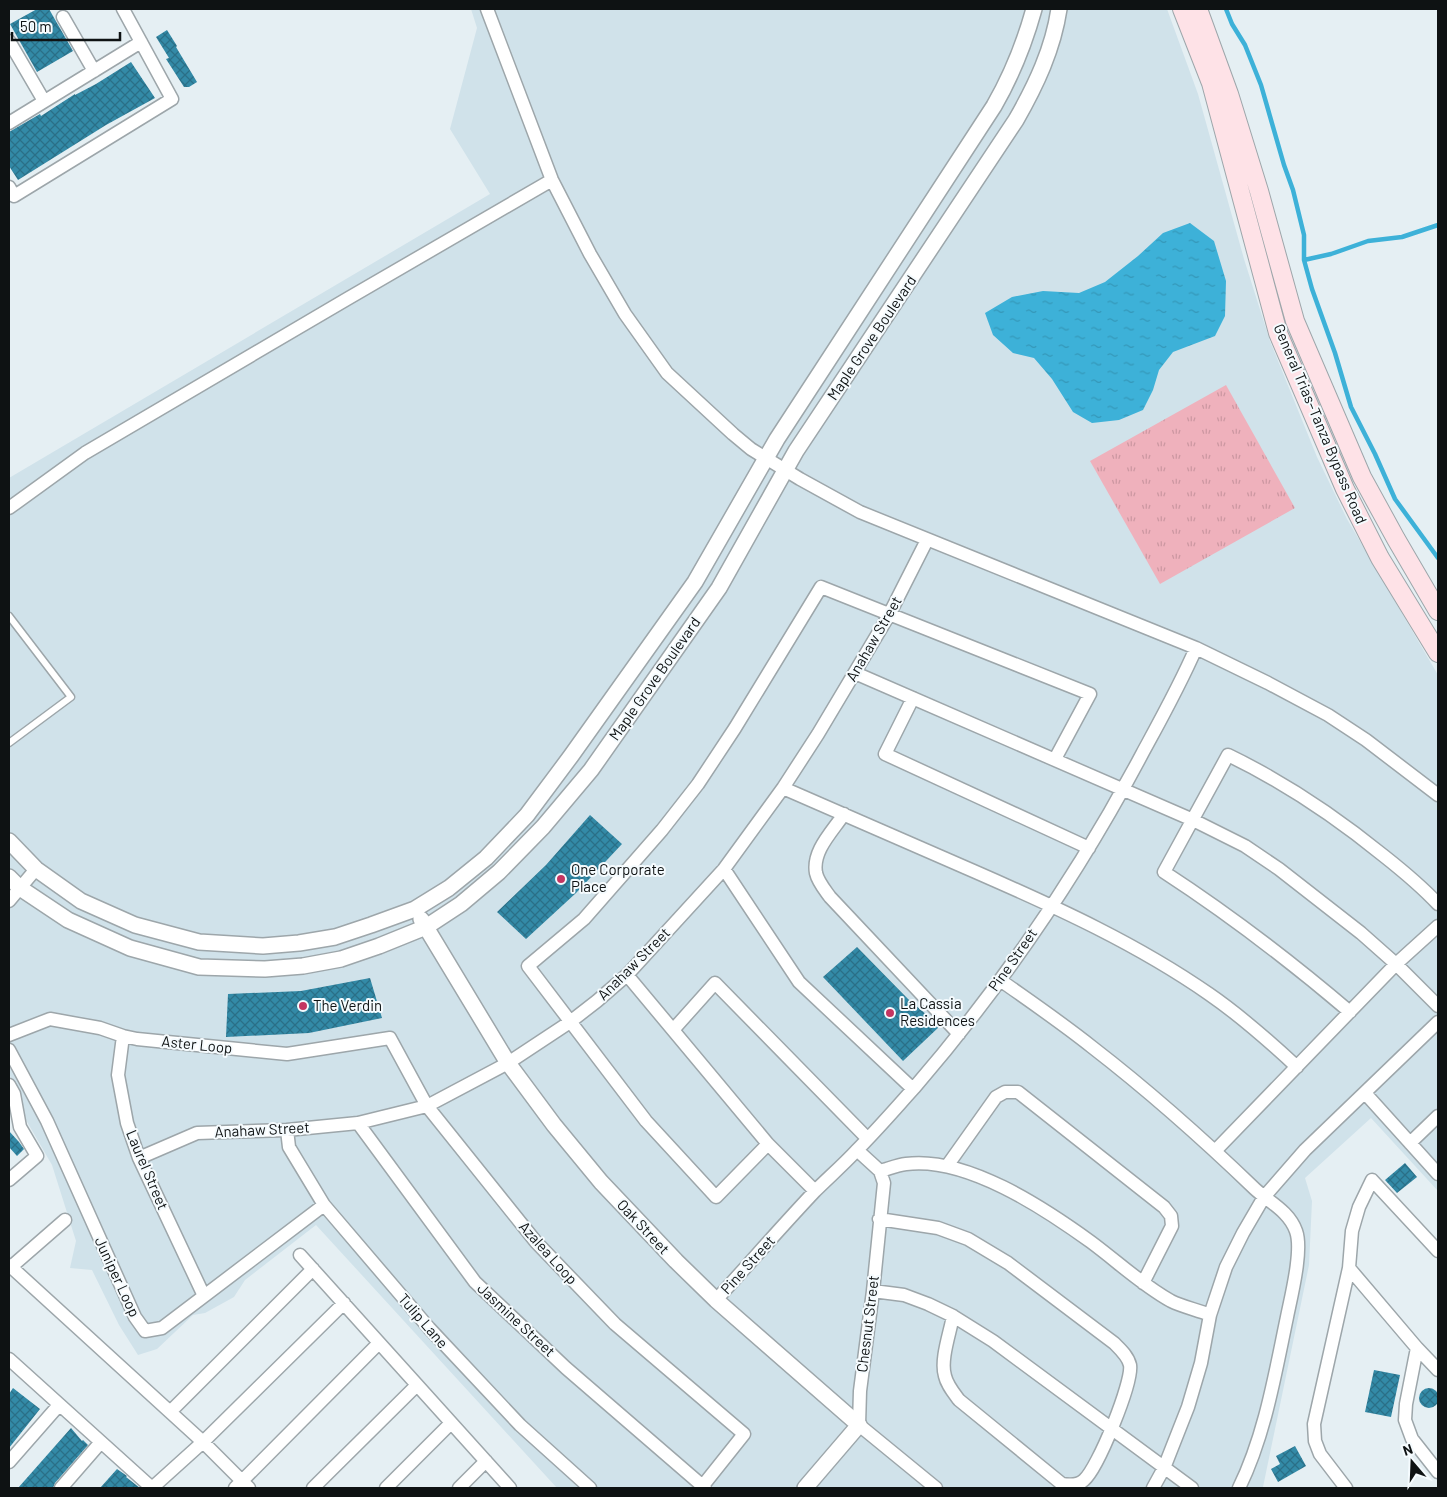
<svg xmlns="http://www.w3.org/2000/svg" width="1447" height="1497" viewBox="0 0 1447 1497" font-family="Barlow,sans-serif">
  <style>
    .built { fill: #d0e2ea }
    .park { fill: url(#park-tufts) }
    .water { fill: url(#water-ripples) }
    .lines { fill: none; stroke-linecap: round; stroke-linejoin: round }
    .stream { stroke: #3db1d8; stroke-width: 4.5 }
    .building { fill: url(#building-cross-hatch) }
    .service-casing { stroke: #9da6aa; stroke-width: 9 }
    .minor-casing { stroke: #9da6aa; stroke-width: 15 }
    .tertiary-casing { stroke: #9da6aa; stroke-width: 18 }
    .secondary-casing { stroke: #9da6aa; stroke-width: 20 }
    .service { stroke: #fff; stroke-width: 6 }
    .minor { stroke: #fff; stroke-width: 12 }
    .tertiary { stroke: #fff; stroke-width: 15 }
    .secondary { stroke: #fee2e7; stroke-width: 18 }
    .poi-dot { fill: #c43561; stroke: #f5fbfe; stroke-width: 2 }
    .labels { text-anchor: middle; stroke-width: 4; stroke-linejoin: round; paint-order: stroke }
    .street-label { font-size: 15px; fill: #0e1213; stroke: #f5fbfe }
    .poi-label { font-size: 15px; fill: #0e1213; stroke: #f5fbfe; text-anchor: start }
  </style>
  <defs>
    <pattern id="park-tufts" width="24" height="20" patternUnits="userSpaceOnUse" patternTransform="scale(1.25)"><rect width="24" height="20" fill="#efb1bc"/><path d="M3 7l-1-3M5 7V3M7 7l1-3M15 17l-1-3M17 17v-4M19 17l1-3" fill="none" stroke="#cc97a1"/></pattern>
    <pattern id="water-ripples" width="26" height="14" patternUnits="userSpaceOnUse" patternTransform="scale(1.25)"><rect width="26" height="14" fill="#3db1d8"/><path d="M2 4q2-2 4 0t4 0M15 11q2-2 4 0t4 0" fill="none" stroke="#3497b8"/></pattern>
    <pattern id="building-cross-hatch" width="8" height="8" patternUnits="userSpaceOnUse" patternTransform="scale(1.25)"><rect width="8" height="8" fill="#338aa7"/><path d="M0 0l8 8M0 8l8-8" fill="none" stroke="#2a6f87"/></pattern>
  </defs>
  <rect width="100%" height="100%" fill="#e5eff3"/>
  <path class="built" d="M471 9H1167L1198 94 1244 259 1270 341 1317 457 1347 519 1438 675V1191L1371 1118 1305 1178 1312 1201 1309 1265 1263 1487 1265 1488H557L316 1225 245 1280 234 1297 205 1313 193 1315 157 1349 138 1355 119 1325 92 1270 70 1268 76 1241 52 1165 26 1120 20 1094 9 1074V478L490 194 450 129 477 28Z"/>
  <path class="park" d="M1226 385 1295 508 1160 584 1090 461Z"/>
  <path class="water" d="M1190 223 1214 241 1226 281 1225 316 1215 336 1173 352 1159 370 1153 390 1143 410 1119 420 1092 423 1073 412 1052 379 1034 358 1013 353 993 335 985 313 1012 297 1043 291 1079 293 1105 282 1138 256 1163 233Z"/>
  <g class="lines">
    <path class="stream" d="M1226 9 1232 24 1245 45 1261 85 1284 165 1293 190 1304 235V260L1312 289 1335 353 1351 407 1375 454 1395 499 1438 558
      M1304 260 1331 254 1368 241 1402 237 1438 225"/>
  </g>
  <path class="building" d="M37 9H49L73 51 37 72 10 24Z
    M167 30 177 46 176 47 197 82 189 87H184L166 59 169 58 156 37Z
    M131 62 155 98 106 125 18 180 9 166V132L40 114 41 116 75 94V95L96 84Z
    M590 815 622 844 576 893 526 939 497 912 546 865Z
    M857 947 908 999 940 1026 903 1061 823 977Z
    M370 978 382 1018 309 1033 226 1037 228 994 301 991Z
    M9 1131 19 1142 24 1149 17 1156 9 1147Z
    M1405 1163 1417 1177 1397 1193 1385 1180Z
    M1374 1370 1400 1375 1391 1417 1365 1412Z
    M1419 1398a10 10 0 1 1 20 0a10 10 0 1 1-20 0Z
    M13 1388 40 1409 9 1448V1394Z
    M71 1428 82 1441 83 1440 88 1445 55 1483 53 1488H18Z
    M1295 1446 1306 1466 1278 1482 1271 1469 1280 1464 1276 1456Z
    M117 1469 127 1476 126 1477 140 1488H100Z"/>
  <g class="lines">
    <g class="service-casing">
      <path id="service" d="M9 616 71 697 9 743"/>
    </g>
    <g class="minor-casing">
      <path id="minor" d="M487 9 552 180 590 254 625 314 667 373 733 434 751 449 800 479 860 512 1196 648 1268 683 1328 715 1366 740 1438 795
        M63 17 94 71
        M9 41 44 101
        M9 123 141 42
        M9 187 14 196 172 99 123 9
        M9 508 85 453 347 299 552 180
        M855 673 1193 820 1245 846 1279 869 1361 933 1396 964 1438 1006
        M913 698 885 754 1089 848
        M783 788C848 816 913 845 978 873 1058 908 1137 944 1209 994 1241 1016 1269 1041 1297 1067
        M844 814C832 832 812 851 816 873 818 882 825 890 830 897L959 1034
        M724 869 799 982 913 1089
        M9 901 36 869
        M627 975 768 1144 815 1191
        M1000 980C1031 1002 1062 1023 1092 1047 1149 1091 1203 1139 1255 1189 1269 1202 1289 1211 1296 1231 1303 1250 1291 1297 1287 1317 1275 1374 1265 1435 1239 1488
        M1350 1012C1290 961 1230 915 1164 872L1228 755C1284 782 1336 817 1384 856 1403 871 1422 887 1438 904
        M673 1030 715 983 867 1138
        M9 1035 50 1019 100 1028 123 1036 137 1039 287 1054 390 1038 427 1106 536 1242 615 1324 744 1434 701 1488
        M123 1036 118 1075 127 1123 139 1158 204 1296
        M9 1050 47 1121 135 1317 145 1331 162 1328 324 1205
        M9 1085 14 1094 20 1127 37 1156 9 1180
        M1365 1093 1438 1174
        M358 1123 475 1282 566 1368 705 1488
        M287 1130 289 1147 324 1205 429 1328 520 1425 590 1488
        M1410 1143 1438 1116
        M768 1144 716 1197 646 1121 528 966 584 919 662 830 698 784 735 728 821 587 1090 694 1055 759
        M857 1150 880 1171 884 1183 873 1291 860 1391 859 1425 936 1488
        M1215 1151 1396 964 1438 926
        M139 1158 197 1133 287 1130 358 1123 427 1106 508 1063 570 1022 597 1001 627 975 724 869 783 788 818 734 889 615 927 540
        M947 1166 996 1097 1005 1092H1018L1164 1207 1171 1216 1172 1226 1143 1283
        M880 1171C888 1169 897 1165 906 1164 966 1156 1044 1208 1091 1242 1118 1262 1142 1285 1171 1301 1183 1307 1198 1310 1210 1315
        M879 1219 938 1228 968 1239 1008 1263 1114 1343C1120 1349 1128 1356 1130 1365 1133 1382 1098 1468 1084 1480 1078 1486 1069 1485 1062 1484L959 1400C953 1392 947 1385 945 1376 940 1360 950 1333 953 1316
        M300 1255 510 1488
        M9 1265 203 1442 249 1488
        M11 1267 65 1220
        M1349 1268 1417 1348 1438 1370
        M873 1291 904 1295 928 1304 953 1316 993 1341 1192 1488
        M716 1300C749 1264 781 1227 815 1191 828 1178 843 1165 856 1151 876 1131 895 1109 914 1088 1002 986 1079 873 1142 754 1161 719 1180 685 1196 648
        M1417 1348 1406 1404 1405 1420 1412 1439 1438 1472
        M9 1359 152 1488
        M170 1412 313 1269
        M9 1462 59 1405
        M61 1488 101 1442
        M152 1488 203 1442 344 1303
        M235 1488 379 1343
        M313 1488 417 1385
        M386 1488 451 1423
        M459 1488 486 1461
        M1153 1488 1164 1468 1188 1407 1201 1363 1210 1315 1226 1267 1243 1233 1264 1197 1305 1150 1438 1022
        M1346 1488 1320 1454 1315 1441 1314 1424 1349 1268 1352 1231 1359 1207 1372 1180 1438 1251"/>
    </g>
    <g class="tertiary-casing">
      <path id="tertiary" d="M9 841 36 869 81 901 135 925 199 942 263 946 299 943 335 937 371 925 415 909 449 888 486 858 527 815 571 756 695 582 777 439 994 106C1013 73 1024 45 1034 9
        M9 877 20 888 68 920 130 948 199 967 265 969 303 966 341 959 379 946 426 927 461 904 499 872 543 827 591 770 719 588 796 451 1016 120C1036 85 1053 49 1059 9
        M421 919 508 1063 554 1125 601 1182 676 1261 716 1300 859 1425 805 1488"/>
    </g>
    <g class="secondary-casing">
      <path id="secondary" d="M1182 9 1211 83 1278 333 1345 489 1380 558 1438 653
        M1198 9 1229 94 1259 191 1295 321 1362 477 1396 539 1438 611"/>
    </g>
    <use href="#service" class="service"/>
    <use href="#minor" class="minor"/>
    <use href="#tertiary" class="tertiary"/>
    <use href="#secondary" class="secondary"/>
  </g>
  <g class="poi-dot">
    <circle cx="561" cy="879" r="5"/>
    <circle cx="303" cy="1006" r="5"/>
    <circle cx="890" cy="1013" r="5"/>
  </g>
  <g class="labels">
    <g class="street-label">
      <text transform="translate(872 338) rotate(-56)" y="5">Maple Grove Boulevard</text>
      <text transform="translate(1320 424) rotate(67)" y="5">General Trias–Tanza Bypass Road</text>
      <text transform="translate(874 639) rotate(-60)" y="5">Anahaw Street</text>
      <text transform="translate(655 679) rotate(-55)" y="5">Maple Grove Boulevard</text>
      <text transform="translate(1013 960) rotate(-55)" y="5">Pine Street</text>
      <text transform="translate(634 964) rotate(-45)" y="5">Anahaw Street</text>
      <text transform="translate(197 1045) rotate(6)" y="5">Aster Loop</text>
      <text transform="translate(262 1130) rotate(-3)" y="5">Anahaw Street</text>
      <text transform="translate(147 1170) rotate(67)" y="5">Laurel Street</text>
      <text transform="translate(643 1227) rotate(47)" y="5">Oak Street</text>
      <text transform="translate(548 1253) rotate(48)" y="5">Azalea Loop</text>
      <text transform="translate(748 1265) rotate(-48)" y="5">Pine Street</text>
      <text transform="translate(117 1277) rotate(65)" y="5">Juniper Loop</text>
      <text transform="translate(516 1320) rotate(43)" y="5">Jasmine Street</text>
      <text transform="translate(423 1321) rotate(49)" y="5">Tulip Lane</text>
      <text transform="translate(868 1324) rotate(-83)" y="5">Chesnut Street</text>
    </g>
    <g class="poi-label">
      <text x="571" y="875">One Corporate<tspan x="571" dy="17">Place</tspan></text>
      <text x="900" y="1009">La Cassia<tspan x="900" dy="17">Residences</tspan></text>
      <text x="313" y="1011">The Verdin</text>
    </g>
  </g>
  <rect width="1447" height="1497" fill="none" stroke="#0e1213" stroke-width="20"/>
  <g transform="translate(1412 1462) rotate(341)" stroke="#f5fbfe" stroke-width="4" paint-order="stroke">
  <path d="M0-4L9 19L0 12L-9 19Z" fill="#0e1213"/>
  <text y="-8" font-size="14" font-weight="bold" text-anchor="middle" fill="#0e1213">N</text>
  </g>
  <path d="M12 32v8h108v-8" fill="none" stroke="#0e1213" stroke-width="2.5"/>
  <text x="20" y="32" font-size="15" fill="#0e1213" stroke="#f5fbfe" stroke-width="4" paint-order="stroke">50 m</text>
</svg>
